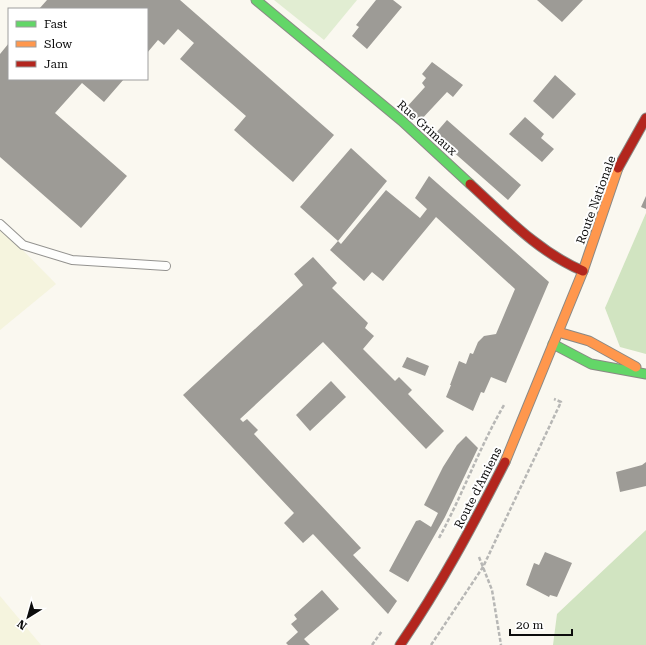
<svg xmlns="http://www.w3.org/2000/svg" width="646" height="645" viewBox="0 0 646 645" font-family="'Roboto Serif',serif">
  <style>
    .farmland { fill: #f5f4de }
    .green { fill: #e1edd2 }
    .forest { fill: #d1e4c1 }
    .building { fill: #9d9b96 }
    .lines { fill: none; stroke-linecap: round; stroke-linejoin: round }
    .lane-casing { stroke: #93928f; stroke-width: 10 }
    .fast-casing { stroke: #8a8985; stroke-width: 11 }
    .slow-casing { stroke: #8a8985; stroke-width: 11 }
    .jam-casing { stroke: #8a8985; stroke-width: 11 }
    .path { stroke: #b7b7b5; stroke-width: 2.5; stroke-dasharray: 4 2; stroke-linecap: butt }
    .lane { stroke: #fefefd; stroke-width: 8 }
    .fast { stroke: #63d668; stroke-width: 9 }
    .slow { stroke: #ff974d; stroke-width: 9 }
    .jam { stroke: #b3261e; stroke-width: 9 }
    .labels { text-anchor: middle; stroke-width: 4; stroke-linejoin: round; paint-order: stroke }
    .street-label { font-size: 12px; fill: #0c0c0c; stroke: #fff }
  </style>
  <rect width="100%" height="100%" fill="#faf8f0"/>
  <path class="farmland" d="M0 227 56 284 0 330Z
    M0 596 41 645H0Z"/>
  <path class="green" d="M274 0H357L324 40Z"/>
  <path class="forest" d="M646 213V354L620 347 605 308Z
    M646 530V645H553L557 614Z"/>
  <path class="building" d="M47 0H180L334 135 293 182 234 130 246 116 180 59 194 43 178 29 164 45 158 40 147 53V9H39Z
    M376 0H393L402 7 367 49 352 36 359 27 356 25Z
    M537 0H583L562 22Z
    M9 43V79H124L104 102 82 83 55 113 127 176 81 228 0 157V54Z
    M432 62 463 85 453 97 447 92 419 122 405 109 425 87 422 83 426 78 422 74Z
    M555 75 576 94 553 119 533 101Z
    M525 117 544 134 541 138 554 149 542 162 509 134Z
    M447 120 521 185 508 200 434 135Z
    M351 148 387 181 338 241 300 207Z
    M429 176 549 282 506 383 491 377 484 393 481 392 473 411 446 397 451 385H450L459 361 466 364 470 353 473 354 478 342 484 336 496 334 515 289 436 217 383 281 372 272 364 281 330 250 338 241 341 244 386 190 420 218 427 209 415 198Z
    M646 196V209L641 207Z
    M313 257 337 283 332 288 368 323 365 328 374 336 363 349 395 381 399 377 412 390 408 394 444 431 426 449 323 342 240 419 243 422 247 419 258 430 254 434 361 548 353 555 397 601 388 614 313 534 303 543 284 523 294 513 183 395 303 285 294 274Z
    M407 357 429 366 425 376 402 367Z
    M331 381 346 397 310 431 296 415Z
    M466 436 478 448 445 517 408 582 389 571 416 521 420 520 431 527 438 513 424 505 443 467 457 445Z
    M646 462V486L620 492 616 472 642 465Z
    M545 552 572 563 557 597 550 595 549 597 526 585 534 563 539 565Z
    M322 590 339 609 304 639 310 645H288L286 643 298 632 291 624 297 619 294 615Z"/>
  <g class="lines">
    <g class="lane-casing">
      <path id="lane" d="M0 224 23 245 72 260 166 266"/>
    </g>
    <g class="fast-casing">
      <path id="fast" d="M256 0 402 121 470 184
        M553 344 591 364 646 374"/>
    </g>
    <g class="slow-casing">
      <path id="slow" d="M558 332 589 341 636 367
        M505 462 583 271 618 168"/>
    </g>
    <g class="jam-casing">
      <path id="jam" d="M618 168 646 118
        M470 184C505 216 538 252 583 271
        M400 645C440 587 473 525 505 462"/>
    </g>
    <path class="path" d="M439 538C463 494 479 448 504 405
      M479 557 492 590 501 645
      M372 645 382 631
      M431 645 483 567 561 402 554 399"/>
    <use href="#lane" class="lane"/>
    <use href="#fast" class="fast"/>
    <use href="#slow" class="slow"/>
    <use href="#jam" class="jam"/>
  </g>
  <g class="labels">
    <g class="street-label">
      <text transform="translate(427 128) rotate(42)" y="4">Rue Grimaux</text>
      <text transform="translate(596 200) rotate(-70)" y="4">Route Nationale</text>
      <text transform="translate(478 488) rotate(-63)" y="4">Route d'Amiens</text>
    </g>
  </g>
  <rect x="8" y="8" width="140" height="72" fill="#ffffff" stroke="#9e9e9e"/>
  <rect x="16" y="21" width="20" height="6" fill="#63d668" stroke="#9e9e9e"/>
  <text x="44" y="28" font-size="12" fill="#0c0c0c">Fast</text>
  <rect x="16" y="41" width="20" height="6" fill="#ff974d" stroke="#9e9e9e"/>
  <text x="44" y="48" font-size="12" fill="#0c0c0c">Slow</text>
  <rect x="16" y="61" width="20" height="6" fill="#b3261e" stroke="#9e9e9e"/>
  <text x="44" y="68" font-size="12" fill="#0c0c0c">Jam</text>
  <g transform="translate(28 617) rotate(217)" stroke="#ffffff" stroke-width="3" paint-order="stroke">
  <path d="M0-3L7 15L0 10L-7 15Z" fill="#0c0c0c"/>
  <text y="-6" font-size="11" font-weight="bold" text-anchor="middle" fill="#0c0c0c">N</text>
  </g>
  <path d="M510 629v6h62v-6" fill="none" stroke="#0c0c0c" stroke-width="2"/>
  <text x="516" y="629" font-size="12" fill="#0c0c0c" stroke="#ffffff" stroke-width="3" paint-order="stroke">20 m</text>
</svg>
